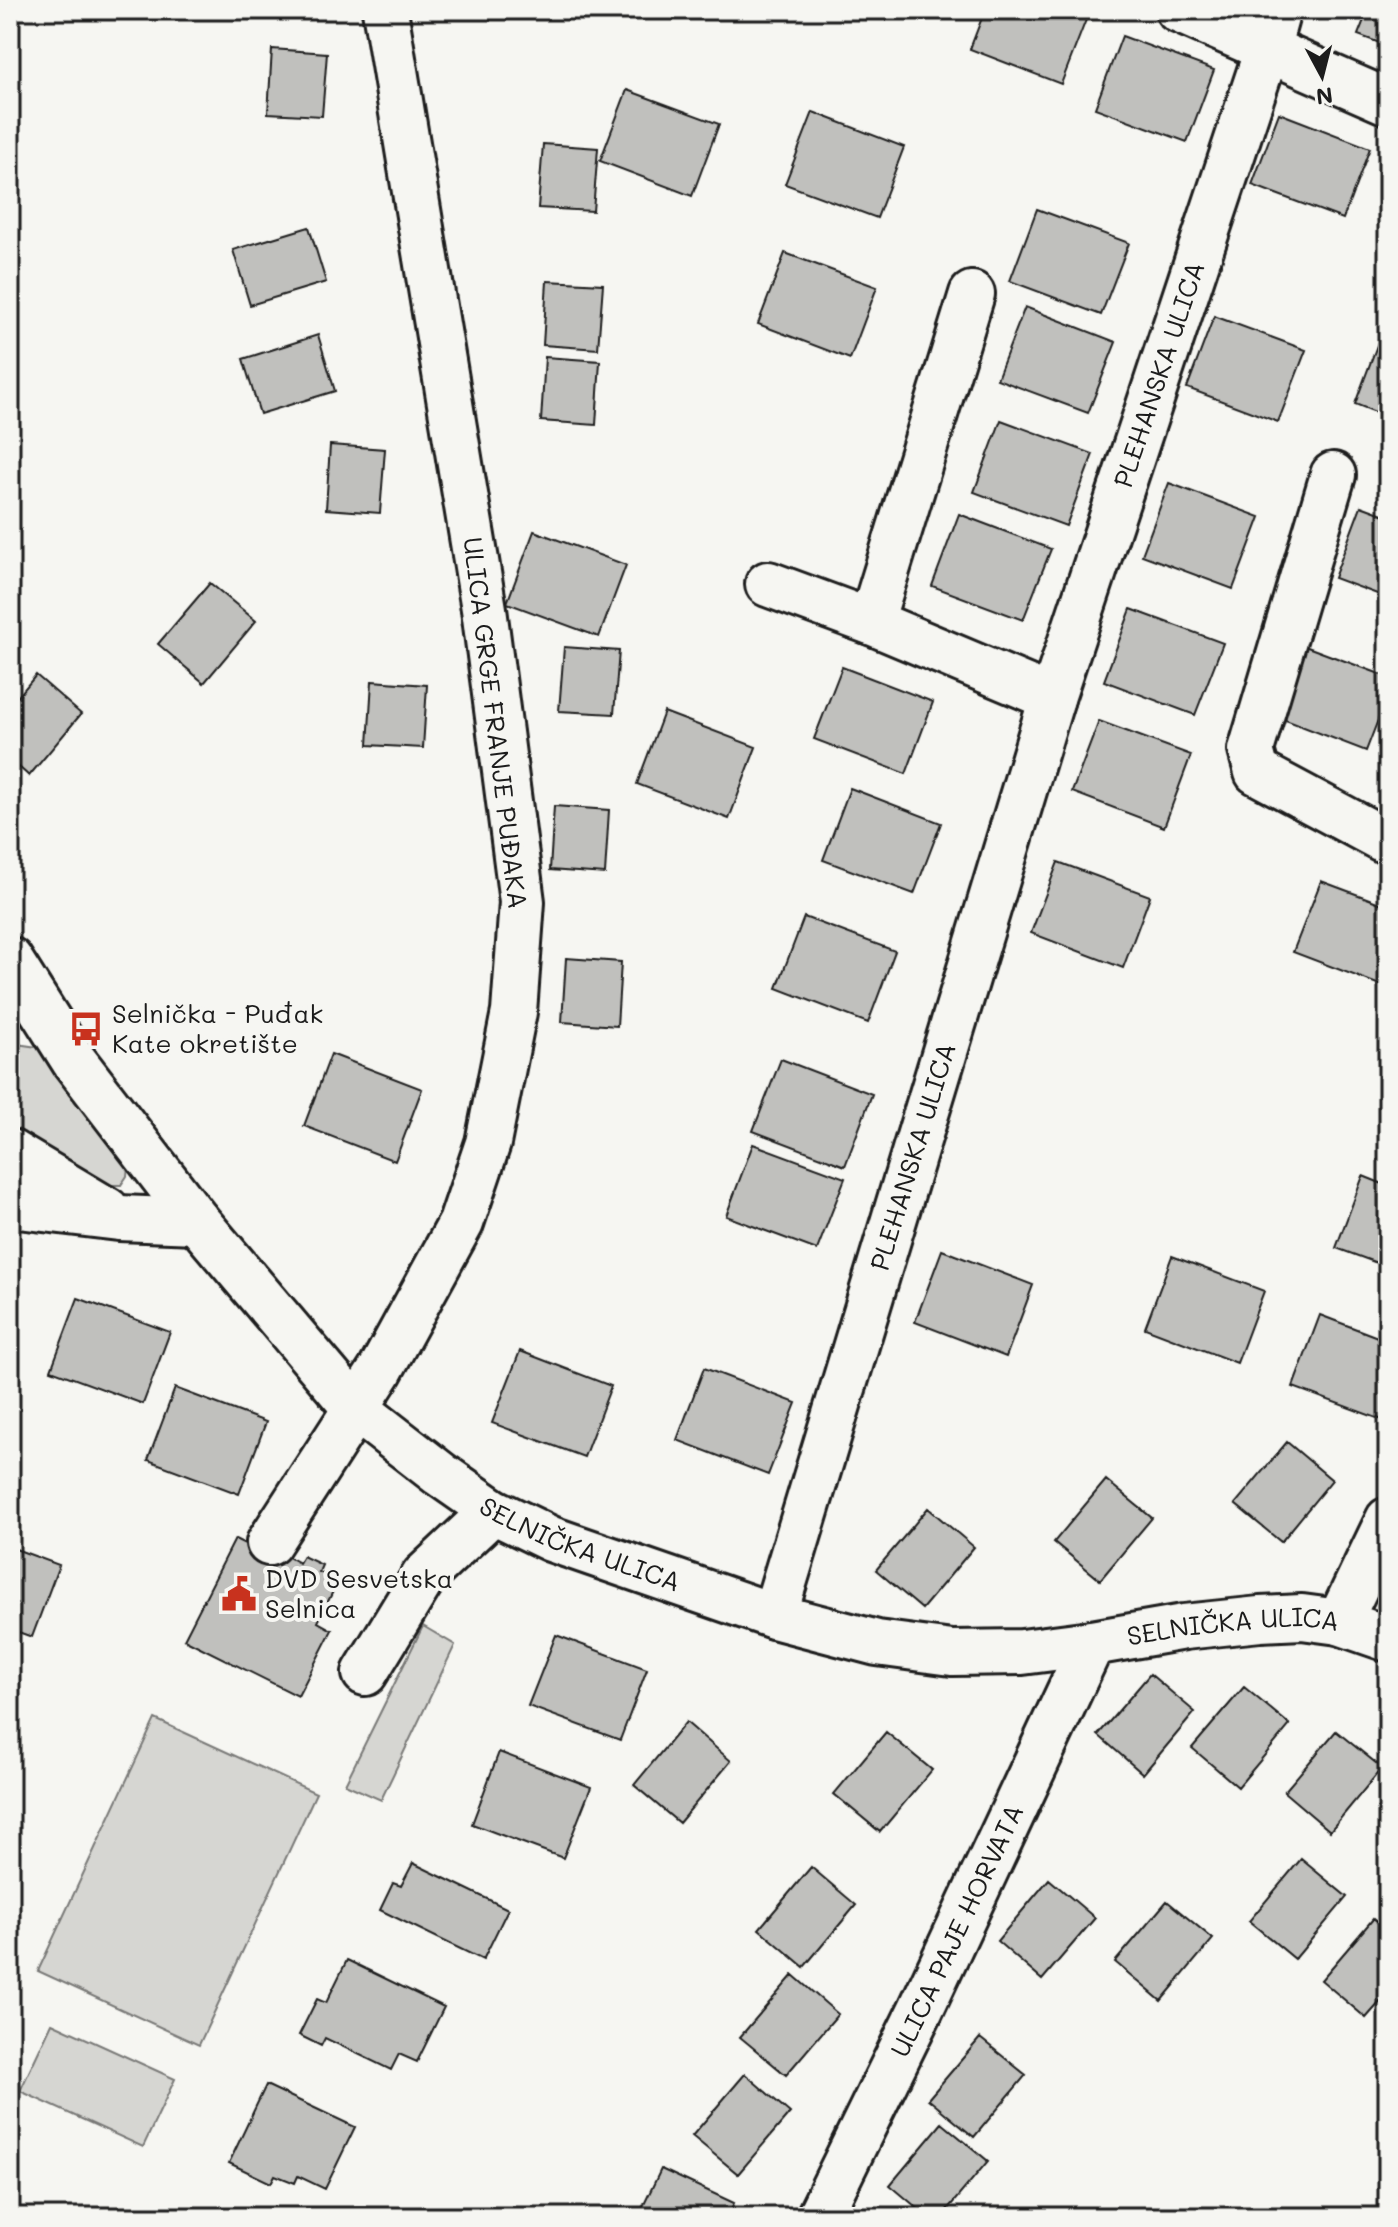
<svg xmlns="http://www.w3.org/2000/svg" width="1398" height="2227" viewBox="0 0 1398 2227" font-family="Mali,sans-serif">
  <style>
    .green { fill: #d6d6d2; stroke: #797977; stroke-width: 2 }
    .building { fill: #c0c0bd; stroke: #1c1c1c; stroke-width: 2 }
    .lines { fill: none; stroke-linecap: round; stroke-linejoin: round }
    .minor-casing { stroke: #1c1c1c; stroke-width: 50 }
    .minor { stroke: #f6f6f2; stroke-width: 44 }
    .labels { text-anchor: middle; stroke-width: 8; stroke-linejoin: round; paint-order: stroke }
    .street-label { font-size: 26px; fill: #1c1c1c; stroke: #f6f6f2 }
    .poi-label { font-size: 26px; fill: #1c1c1c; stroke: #f6f6f2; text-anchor: start }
  </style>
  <rect width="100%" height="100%" fill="#f6f6f2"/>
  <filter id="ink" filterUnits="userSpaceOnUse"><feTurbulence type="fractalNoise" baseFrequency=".0125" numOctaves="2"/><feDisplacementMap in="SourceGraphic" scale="16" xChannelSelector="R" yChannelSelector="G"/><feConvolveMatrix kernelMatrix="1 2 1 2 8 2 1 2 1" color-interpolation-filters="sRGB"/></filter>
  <g filter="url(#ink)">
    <path class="green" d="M10 1043 37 1047 128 1166 127 1176 121 1185H103L10 1127Z
      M423 1626 455 1645 381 1800 345 1784Z
      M155 1719 316 1793 199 2045 38 1971Z
      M52 2023 175 2079 143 2147 20 2091Z"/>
    <path class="building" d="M985 10H1082L1089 12 1061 84 970 49Z
      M1368 10H1388V46L1358 35Z
      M1122 36 1214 70 1187 142 1095 108Z
      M272 49 327 53 322 116 268 113Z
      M627 90 719 124 692 196 600 161Z
      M813 112 904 147 877 218 785 184Z
      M1279 113 1370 148 1343 219 1252 185Z
      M543 144 598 148 593 211 538 208Z
      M1037 209 1129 243 1101 315 1010 281Z
      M309 227 326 282 250 305 233 250Z
      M785 253 877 287 850 359 758 324Z
      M547 281 603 284 598 349 543 345Z
      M1025 307 1116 342 1088 413 997 379Z
      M1214 316 1306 350 1278 422 1187 388Z
      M1382 332 1388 334V417L1355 404Z
      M318 335 335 391 260 414 243 359Z
      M545 357 600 361 596 425 541 421Z
      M1001 420 1093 454 1066 526 974 492Z
      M330 445 385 449 380 513 326 509Z
      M1169 483 1260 517 1233 589 1142 555Z
      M1361 506 1388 516V598L1334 578Z
      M959 514 1051 549 1023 620 932 586Z
      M534 531 626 565 599 637 507 603Z
      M210 583 256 621 204 683 158 644Z
      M1131 609 1223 643 1195 715 1104 681Z
      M1302 645 1388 677V694L1366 751 1275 716Z
      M564 647 619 651 614 714 559 711Z
      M842 667 933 702 906 774 814 739Z
      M36 675 81 714 29 776 10 759V706Z
      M372 681 427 685 423 748 368 745Z
      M664 712 756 747 729 819 637 784Z
      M1099 721 1191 755 1164 827 1072 792Z
      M850 788 941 823 914 894 823 860Z
      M554 806 609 810 605 874 550 870Z
      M1058 862 1150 896 1123 968 1031 933Z
      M1321 881 1388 906V979L1385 987 1293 952Z
      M804 917 895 951 868 1023 777 988Z
      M566 958 621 962 617 1026 562 1022Z
      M331 1054 422 1089 395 1161 304 1126Z
      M781 1059 872 1094 845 1166 753 1131Z
      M753 1144 845 1178 817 1250 726 1216Z
      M1363 1176 1388 1186V1267L1336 1248Z
      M942 1250 1033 1285 1006 1357 915 1322Z
      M1172 1256 1264 1291 1237 1363 1145 1328Z
      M78 1298 170 1332 143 1404 51 1370Z
      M1320 1315 1388 1341V1413L1385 1421 1293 1387Z
      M520 1351 611 1386 584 1457 492 1423Z
      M704 1368 796 1403 768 1475 677 1440Z
      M175 1388 266 1422 239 1494 148 1460Z
      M1287 1442 1332 1480 1281 1542 1235 1504Z
      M1106 1480 1152 1518 1100 1580 1054 1542Z
      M928 1508 974 1547 922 1609 876 1570Z
      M235 1539 277 1560 281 1553 299 1563 303 1556 322 1565 319 1572 338 1581 318 1622 332 1630 298 1696 184 1639Z
      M10 1547 59 1565 32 1637 10 1629Z
      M556 1635 647 1669 620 1740 528 1706Z
      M1150 1674 1195 1712 1143 1774 1098 1735Z
      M1244 1687 1290 1725 1238 1787 1192 1748Z
      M686 1722 731 1761 679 1823 634 1785Z
      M1336 1731 1382 1768 1330 1831 1284 1792Z
      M886 1732 932 1770 880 1832 834 1794Z
      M499 1752 591 1787 563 1858 472 1824Z
      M1301 1859 1347 1897 1295 1959 1249 1921Z
      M413 1863 508 1909 483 1960 380 1910 393 1883 401 1886Z
      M811 1867 856 1905 804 1967 759 1929Z
      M1049 1879 1095 1918 1042 1980 997 1941Z
      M1167 1901 1213 1939 1161 2001 1115 1962Z
      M1373 1919 1388 1931V1993L1366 2018 1321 1980Z
      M347 1960 444 2007 417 2062 399 2054 391 2070 325 2038 321 2046 299 2035 317 1999 326 2003Z
      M793 1975 838 2014 786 2075 740 2037Z
      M980 2038 1026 2075 974 2137 928 2099Z
      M745 2074 790 2113 738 2174 692 2136Z
      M266 2085 355 2127 325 2189 298 2176 295 2183 275 2175 271 2183 229 2163Z
      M942 2123 988 2161 941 2217H928L890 2185Z
      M661 2169 734 2203 727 2217H638Z"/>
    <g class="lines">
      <g class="minor-casing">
        <g id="minor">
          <path d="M1178 10 1388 102"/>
          <path d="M1333 475 1251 750 1257 772 1388 842"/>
          <path d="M768 584 871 622 1052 698"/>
          <path d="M871 622 972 294"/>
          <path id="s1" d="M10 960 74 1061 197 1221 355 1408 440 1474 493 1511 551 1539 774 1616 877 1643 952 1653 1022 1652 1092 1643 1184 1627 1260 1619 1302 1617 1339 1622 1388 1639"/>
          <path d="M10 1152 107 1210"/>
          <path d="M10 1205 119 1218 197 1221"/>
          <path d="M269 1543 380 1371 461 1223 488 1143 514 1012 522 902 484 609 385 10"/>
          <path id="s2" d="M774 1616 1052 698 1267 50 1278 10"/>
          <path d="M1339 1622 1388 1520"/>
          <path d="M365 1673 424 1576 493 1511"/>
          <path id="s3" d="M819 2217 920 2011 1092 1643"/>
        </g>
      </g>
      <use href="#minor" class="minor"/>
    </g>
  </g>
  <defs>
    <g id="bus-bare" transform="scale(2.76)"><path d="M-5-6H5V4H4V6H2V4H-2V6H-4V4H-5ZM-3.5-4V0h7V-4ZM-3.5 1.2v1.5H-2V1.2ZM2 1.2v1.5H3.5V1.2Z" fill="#c8321e" stroke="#f6f6f2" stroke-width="2.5" paint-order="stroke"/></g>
    <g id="civic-bare" transform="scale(2.76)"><path d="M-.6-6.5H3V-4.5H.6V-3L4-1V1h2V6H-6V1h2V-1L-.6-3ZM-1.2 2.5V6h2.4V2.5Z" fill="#c8321e" stroke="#f6f6f2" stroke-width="2.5" paint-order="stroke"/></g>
  </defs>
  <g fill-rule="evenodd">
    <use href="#bus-bare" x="86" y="1029"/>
    <use href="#civic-bare" x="239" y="1594"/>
  </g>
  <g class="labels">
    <g class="street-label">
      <text dy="9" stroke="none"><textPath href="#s2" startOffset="1300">PLEHANSKA ULICA</textPath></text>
      <text transform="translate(495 723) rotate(83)" y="9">ULICA GRGE FRANJE PUĐAKA</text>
      <text dy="9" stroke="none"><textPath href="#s2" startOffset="480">PLEHANSKA ULICA</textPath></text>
      <text dy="9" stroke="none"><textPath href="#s1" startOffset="832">SELNIČKA ULICA</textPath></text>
      <text dy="9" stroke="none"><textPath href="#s1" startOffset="1504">SELNIČKA ULICA</textPath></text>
      <text dy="9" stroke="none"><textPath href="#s3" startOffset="318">ULICA PAJE HORVATA</textPath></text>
    </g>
    <g class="poi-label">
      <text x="112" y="1023">Selnička - Puđak<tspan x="112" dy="30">Kate okretište</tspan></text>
      <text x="265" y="1588">DVD Sesvetska<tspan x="265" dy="30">Selnica</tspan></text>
    </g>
  </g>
  <rect width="1398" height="2227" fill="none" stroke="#f6f6f2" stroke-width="40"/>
  <rect x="20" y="20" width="1358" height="2187" fill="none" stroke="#1c1c1c" stroke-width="3" filter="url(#ink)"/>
  <g transform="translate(1322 76) rotate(173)" stroke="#f6f6f2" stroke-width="6" paint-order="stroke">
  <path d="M0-6L14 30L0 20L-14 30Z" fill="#1c1c1c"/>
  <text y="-12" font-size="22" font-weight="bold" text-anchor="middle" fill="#1c1c1c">N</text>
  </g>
</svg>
